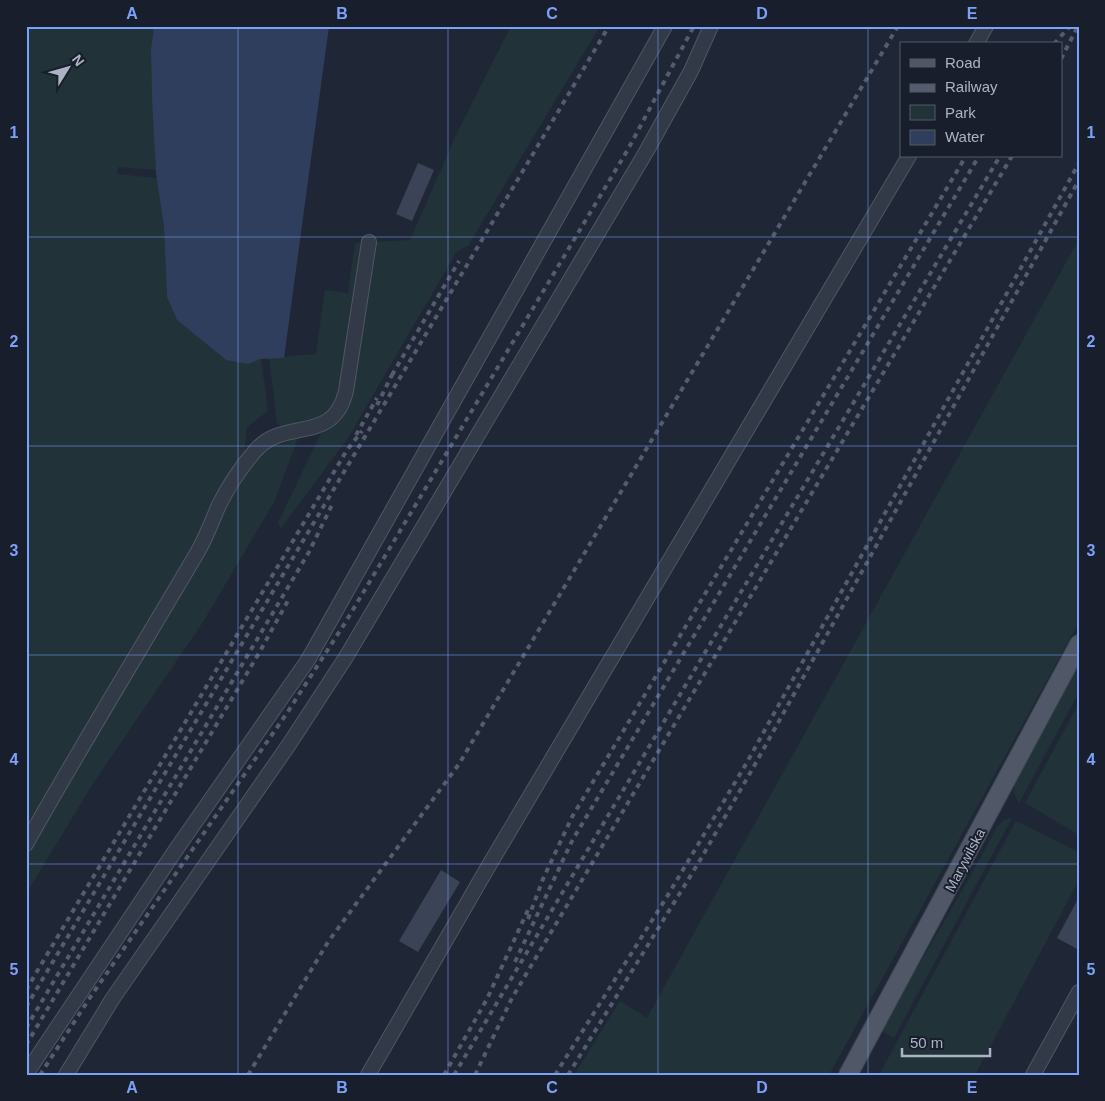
<svg xmlns="http://www.w3.org/2000/svg" width="1105" height="1101" viewBox="0 0 1105 1101" font-family="Arial,sans-serif">
  <style>
    .green { fill: #213338 }
    .water { fill: #303e5d }
    .building { fill: #3b4457 }
    .lines { fill: none; stroke-linecap: round; stroke-linejoin: round }
    .minor-casing { stroke: #505665; stroke-width: 16 }
    .major-casing { stroke: #3c4251; stroke-width: 20 }
    .minor { stroke: #323947; stroke-width: 14 }
    .major { stroke: #505867; stroke-width: 18 }
    .rail { stroke: #545c6e; stroke-width: 4; stroke-dasharray: 5 5; stroke-linecap: butt }
    .grid { fill: none; stroke: #7ca1fa; stroke-width: 1; stroke-opacity: 0.55 }
    .labels { text-anchor: middle; stroke-width: 4; stroke-linejoin: round; paint-order: stroke }
    .street-label { font-size: 14px; fill: #acb3c4; stroke: #181e2b }
    .neatline { fill: none; stroke: #7ca1fa; stroke-width: 2 }
    .grid-label { font-size: 16px; text-anchor: middle; font-weight: bold; fill: #7ca1fa }
  </style>
  <rect width="100%" height="100%" fill="#1f2737"/>
  <path class="green" d="M26 26H154C148 74 155 122 156 170L118 167 117 174 157 178 164 227 167 297 177 320 226 360 261 359 268 411 247 427 244 457 198 544 26 836Z
    M511 26H600L468 246 457 251 348 438 281 528 278 523 321 433 341 421 350 405 375 242 410 240 457 133Z
    M1079 239V622L829 1075H574L620 1001 647 1018Z
    M364 242 337 407 320 419 282 427 277 423 269 358 316 354 325 290 348 293 355 243Z
    M298 438 274 502 203 622 94 782 26 894V856L83 755 207 550 227 503 253 463 265 449Z
    M1079 664V692L1019 803 1014 793 1015 782Z
    M1079 703V835L1025 803Z
    M1012 818 894 1038 883 1032 886 1022C923 957 962 893 997 827L1004 820Z
    M1016 821 1079 852V880L976 1073 879 1075Z"/>
  <path class="water" d="M154 26H329L284 358 260 359 248 364 226 360 177 320 167 297 164 227 156 173 152 98 151 50Z"/>
  <path class="building" d="M418 163 434 170 412 221 396 214Z
    M441 870 460 882 418 952 399 941Z
    M1079 897V950L1057 938Z"/>
  <g class="lines">
    <g class="minor-casing">
      <path id="minor" d="M976 44 986 26
        M26 844C81 746 140 650 197 553 206 538 212 521 219 505 228 487 242 466 255 451 285 416 333 446 346 391L369 242
        M26 1074 175 851 308 660 665 26
        M66 1075 113 998 290 743 346 657 646 152 691 71 711 26
        M368 1075 488 867 909 156
        M1033 1075 1079 992"/>
    </g>
    <g class="major-casing">
      <path id="major" d="M848 1075 1079 644"/>
    </g>
    <use href="#minor" class="minor"/>
    <use href="#major" class="major"/>
    <path class="rail" d="M1054 44 1070 26
      M1061 59 1078 26
      M392 375 459 261
      M377 405 395 369
      M356 435 377 398
      M528 919 543 879 572 817 966 156
      M515 962 572 841 979 156
      M26 990 347 450 362 431
      M26 1007 609 26
      M26 1028 309 552 332 505
      M26 1045 259 653 290 597
      M40 1075 91 996 287 713 345 623 627 151 694 26
      M248 1075 328 942 459 764 898 26
      M444 1075 487 999 528 910
      M454 1075 1000 156
      M475 1075 512 998 1012 156
      M555 1075 668 895 746 764 1079 163
      M568 1075 699 862 753 768 1079 180"/>
  </g>
  <path class="grid" d="M238 26V1075M448 26V1075M658 26V1075M868 26V1075M26 237H1079M26 446H1079M26 655H1079M26 864H1079"/>
  <g class="labels">
    <g class="street-label">
      <text transform="translate(965 860) rotate(-62)" y="5">Marywilska</text>
    </g>
  </g>
  <rect width="1105" height="1101" fill="none" stroke="#181e2b" stroke-width="55"/>
  <rect x="900" y="42" width="162" height="115" fill="#181e2b" stroke="#535a68"/>
  <rect x="910" y="59" width="25" height="8" fill="#505867" stroke="#535a68"/>
  <text x="945" y="68" font-size="15" fill="#acb3c4">Road</text>
  <rect x="910" y="84" width="25" height="8" fill="#545c6e" stroke="#535a68"/>
  <text x="945" y="92" font-size="15" fill="#acb3c4">Railway</text>
  <rect x="910" y="105" width="25" height="15" fill="#213338" stroke="#535a68"/>
  <text x="945" y="118" font-size="15" fill="#acb3c4">Park</text>
  <rect x="910" y="130" width="25" height="15" fill="#303e5d" stroke="#535a68"/>
  <text x="945" y="142" font-size="15" fill="#acb3c4">Water</text>
  <g transform="translate(68 68) rotate(53)" stroke="#181e2b" stroke-width="4" paint-order="stroke">
  <path d="M0-4L9 19L0 12L-9 19Z" fill="#acb3c4"/>
  <text y="-8" font-size="14" font-weight="bold" text-anchor="middle" fill="#acb3c4">N</text>
  </g>
  <path d="M902 1048v8h88v-8" fill="none" stroke="#acb3c4" stroke-width="2.5"/>
  <text x="910" y="1048" font-size="15" fill="#acb3c4" stroke="#181e2b" stroke-width="4" paint-order="stroke">50 m</text>
  <rect x="28" y="28" width="1050" height="1046" class="neatline"/>
  <g class="grid-label">
    <text x="132" y="19">A</text>
    <text x="342" y="19">B</text>
    <text x="552" y="19">C</text>
    <text x="762" y="19">D</text>
    <text x="972" y="19">E</text>
    <text x="14" y="138">1</text>
    <text x="1091" y="138">1</text>
    <text x="14" y="347">2</text>
    <text x="1091" y="347">2</text>
    <text x="14" y="556">3</text>
    <text x="1091" y="556">3</text>
    <text x="14" y="765">4</text>
    <text x="1091" y="765">4</text>
    <text x="14" y="975">5</text>
    <text x="1091" y="975">5</text>
    <text x="132" y="1093">A</text>
    <text x="342" y="1093">B</text>
    <text x="552" y="1093">C</text>
    <text x="762" y="1093">D</text>
    <text x="972" y="1093">E</text>
  </g>
</svg>
